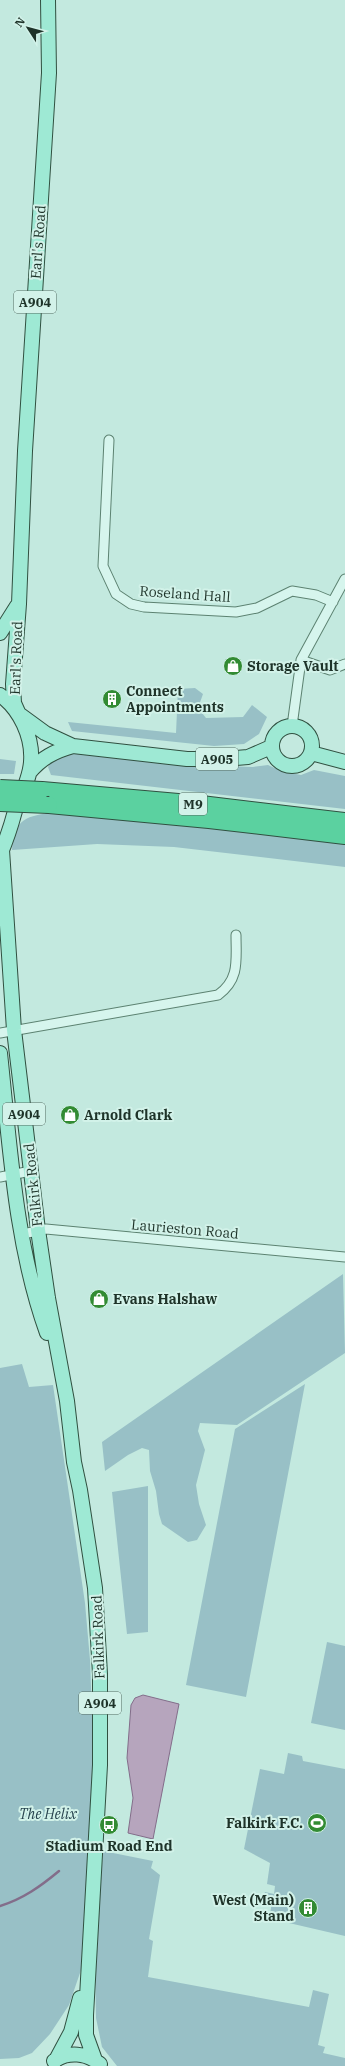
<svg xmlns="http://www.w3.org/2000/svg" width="345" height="2066" viewBox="0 0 345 2066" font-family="'IBM Plex Serif',serif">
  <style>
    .green { fill: #98c0c6 }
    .water { fill: #b6a5bd; stroke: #836d8a }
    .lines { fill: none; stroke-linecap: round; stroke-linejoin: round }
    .stream { stroke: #836d8a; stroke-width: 2.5 }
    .street-casing { stroke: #5c8271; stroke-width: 11 }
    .primary-casing { stroke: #305040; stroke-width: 16 }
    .highway-casing { stroke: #305040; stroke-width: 18 }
    .street { stroke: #d6f5ed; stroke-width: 9 }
    .primary { stroke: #9ee9d4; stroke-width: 14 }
    .highway { stroke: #5bd1a0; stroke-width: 16 }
    .highway-bridge-casing { stroke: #305040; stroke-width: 18; stroke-linecap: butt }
    .highway-bridge { stroke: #5bd1a0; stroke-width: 16 }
    .labels { text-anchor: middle; stroke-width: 4; stroke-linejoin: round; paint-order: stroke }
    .shield { fill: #d2f2e9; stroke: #546c63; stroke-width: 1 }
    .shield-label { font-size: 13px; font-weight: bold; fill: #1e3329 }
    .street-label { font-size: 14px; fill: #1e3329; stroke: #d2f2e9 }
    .poi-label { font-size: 14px; font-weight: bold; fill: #1e3329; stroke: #d2f2e9; text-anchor: start }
    .park-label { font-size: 14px; font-style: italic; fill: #27434e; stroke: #d2f2e9 }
  </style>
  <rect width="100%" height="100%" fill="#c3e9df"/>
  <path class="green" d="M195 688 203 694 198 708 206 718 243 717 252 705 267 717 259 734 244 744 214 746 72 731 68 722 176 733 178 689Z
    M71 750 192 765 253 767 268 765 281 771 301 775 314 770 345 776V809L51 775 48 767 55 755Z
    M0 759 16 761 14 774H0Z
    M55 812 314 837 345 842V867L174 847 97 844 12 850C14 818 27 816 55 812Z
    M343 1274 345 1353 237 1425 200 1423 198 1431 205 1450 196 1485 199 1504 206 1525 197 1540 188 1542 162 1524 159 1514 156 1491 150 1471 149 1450 142 1448 128 1455 105 1471 102 1442Z
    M22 1364 29 1387 53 1385 85 1603 90 1660 97 1850 81 1970 69 2005 50 2034 32 2053 19 2058 0 2059V1368Z
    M305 1384 246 1697 186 1685 235 1429Z
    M148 1486V1632L127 1634 112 1492Z
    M327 1642 345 1646V1730L311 1723Z
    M288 1753 302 1756 303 1761 345 1769V1936L289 1923 270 1914 272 1902 263 1899 265 1892 274 1894 275 1886 267 1884 270 1863 244 1849 260 1769 284 1774Z
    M103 1851 153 1861 151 1868 160 1875 149 1939 153 1941 148 1977 309 2007 313 1990 329 1994 318 2045 325 2047 323 2053 345 2058V2066H117L102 2047 96 2018 95 1962Z"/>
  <path class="water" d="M143 1695 179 1704 153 1839 128 1833 133 1798 127 1758 131 1705 135 1698Z"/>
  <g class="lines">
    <path class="stream" d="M0 1906C23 1899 41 1886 59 1871"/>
    <g class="street-casing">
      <path id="street" d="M109 440 103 566 116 594 131 604 144 607 236 612 257 608 292 591 316 595 333 602
        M301 660 330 670 345 664
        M292 726 301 660 345 579
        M0 1033 218 995C240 979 236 960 236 935
        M0 1177 31 1171
        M23 1234 46 1229 345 1257"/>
    </g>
    <g class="primary-casing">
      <path id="primary" d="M0 633 17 606
        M0 695C20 709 33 737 31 762 30 778 21 796 15 811 11 826 6 841 0 855
        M18 712 14 703 13 684 19 604 25 451 49 73 48 0
        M19 714 45 733 73 746 187 759H224L248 757 271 747
        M272 746a20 20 0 1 1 40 0a20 20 0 1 1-40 0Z
        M311 753 345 762
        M29 773C41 758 55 751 73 746
        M2 850 14 1030 38 1230 48 1298 67 1401 74 1462 80 1490 95 1588 100 1674V1765L86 2015V2035L95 2060
        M0 1053C10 1146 15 1244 47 1333
        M56 2060 71 2032 80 1998
        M54 2061C68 2051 87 2053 100 2064"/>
    </g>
    <g class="highway-casing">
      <path id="highway" d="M42 790 201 804 345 821
        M49 805 209 820 345 836"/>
    </g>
    <use href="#street" class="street"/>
    <use href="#primary" class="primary"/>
    <use href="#highway" class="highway"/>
    <g class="highway-bridge-casing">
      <path id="highway-bridge" d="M0 788 42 790
        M0 803 49 805"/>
    </g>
    <use href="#highway-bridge" class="highway-bridge"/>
  </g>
  <defs>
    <g id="shop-disc" transform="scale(1)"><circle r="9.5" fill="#328b33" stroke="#d2f2e9"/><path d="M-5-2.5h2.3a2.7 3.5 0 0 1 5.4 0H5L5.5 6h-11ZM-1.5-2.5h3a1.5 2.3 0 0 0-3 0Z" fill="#fff"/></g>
    <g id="building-disc" transform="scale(1)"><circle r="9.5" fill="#328b33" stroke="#d2f2e9"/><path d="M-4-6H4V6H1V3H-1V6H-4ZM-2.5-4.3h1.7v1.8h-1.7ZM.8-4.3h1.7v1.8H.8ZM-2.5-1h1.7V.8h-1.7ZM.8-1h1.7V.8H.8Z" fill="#fff"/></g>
    <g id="stadium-disc" transform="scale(1)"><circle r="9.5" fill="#328b33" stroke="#d2f2e9"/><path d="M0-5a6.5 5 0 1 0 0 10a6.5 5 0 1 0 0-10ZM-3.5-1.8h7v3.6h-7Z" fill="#fff"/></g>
    <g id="bus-disc" transform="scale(1)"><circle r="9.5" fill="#328b33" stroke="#d2f2e9"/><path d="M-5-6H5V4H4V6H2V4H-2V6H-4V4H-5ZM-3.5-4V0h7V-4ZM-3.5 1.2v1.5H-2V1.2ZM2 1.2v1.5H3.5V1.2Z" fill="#fff"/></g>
  </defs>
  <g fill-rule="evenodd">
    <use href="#shop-disc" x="233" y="666"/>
    <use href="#building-disc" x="112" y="699"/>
    <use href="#shop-disc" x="70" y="1115"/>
    <use href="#shop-disc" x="99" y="1299"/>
    <use href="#stadium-disc" x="317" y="1823"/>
    <use href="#bus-disc" x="109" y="1825"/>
    <use href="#building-disc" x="308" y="1908"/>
  </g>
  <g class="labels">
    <g class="shield">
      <rect x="14" y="291" width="42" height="22" rx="3"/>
      <rect x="196" y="748" width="42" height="22" rx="3"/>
      <rect x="179" y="793" width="28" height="22" rx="3"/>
      <rect x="3" y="1103" width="42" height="22" rx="3"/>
      <rect x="79" y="1692" width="42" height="22" rx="3"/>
    </g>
    <g class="shield-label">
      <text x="35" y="307">A904</text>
      <text x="217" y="764">A905</text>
      <text x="193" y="809">M9</text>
      <text x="24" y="1119">A904</text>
      <text x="100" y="1708">A904</text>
    </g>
    <g class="street-label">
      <text transform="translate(38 242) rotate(-86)" y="5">Earl's Road</text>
      <text transform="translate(185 594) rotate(4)" y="5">Roseland Hall</text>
      <text transform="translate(16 658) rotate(-88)" y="5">Earl's Road</text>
      <text transform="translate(33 1185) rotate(-96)" y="5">Falkirk Road</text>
      <text transform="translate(185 1229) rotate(5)" y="5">Laurieston Road</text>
      <text transform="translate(98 1637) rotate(-92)" y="5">Falkirk Road</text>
    </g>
    <g class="poi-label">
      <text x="247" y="671">Storage Vault</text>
      <text x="126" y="696">Connect<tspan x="126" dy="16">Appointments</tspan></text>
      <text x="84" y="1120">Arnold Clark</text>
      <text x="113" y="1304">Evans Halshaw</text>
      <text x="303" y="1828" text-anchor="end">Falkirk F.C.</text>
      <text x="109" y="1851" text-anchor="middle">Stadium Road End</text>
      <text x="294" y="1905" text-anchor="end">West (Main)<tspan x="294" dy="16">Stand</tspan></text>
    </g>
    <g class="park-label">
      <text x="48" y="1819">The Helix</text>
    </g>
  </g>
  <g transform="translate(28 28) rotate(306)" stroke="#d2f2e9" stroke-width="3" paint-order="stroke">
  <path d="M0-3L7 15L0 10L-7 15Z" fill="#1e3329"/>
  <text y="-6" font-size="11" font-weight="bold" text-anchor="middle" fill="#1e3329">N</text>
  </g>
</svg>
